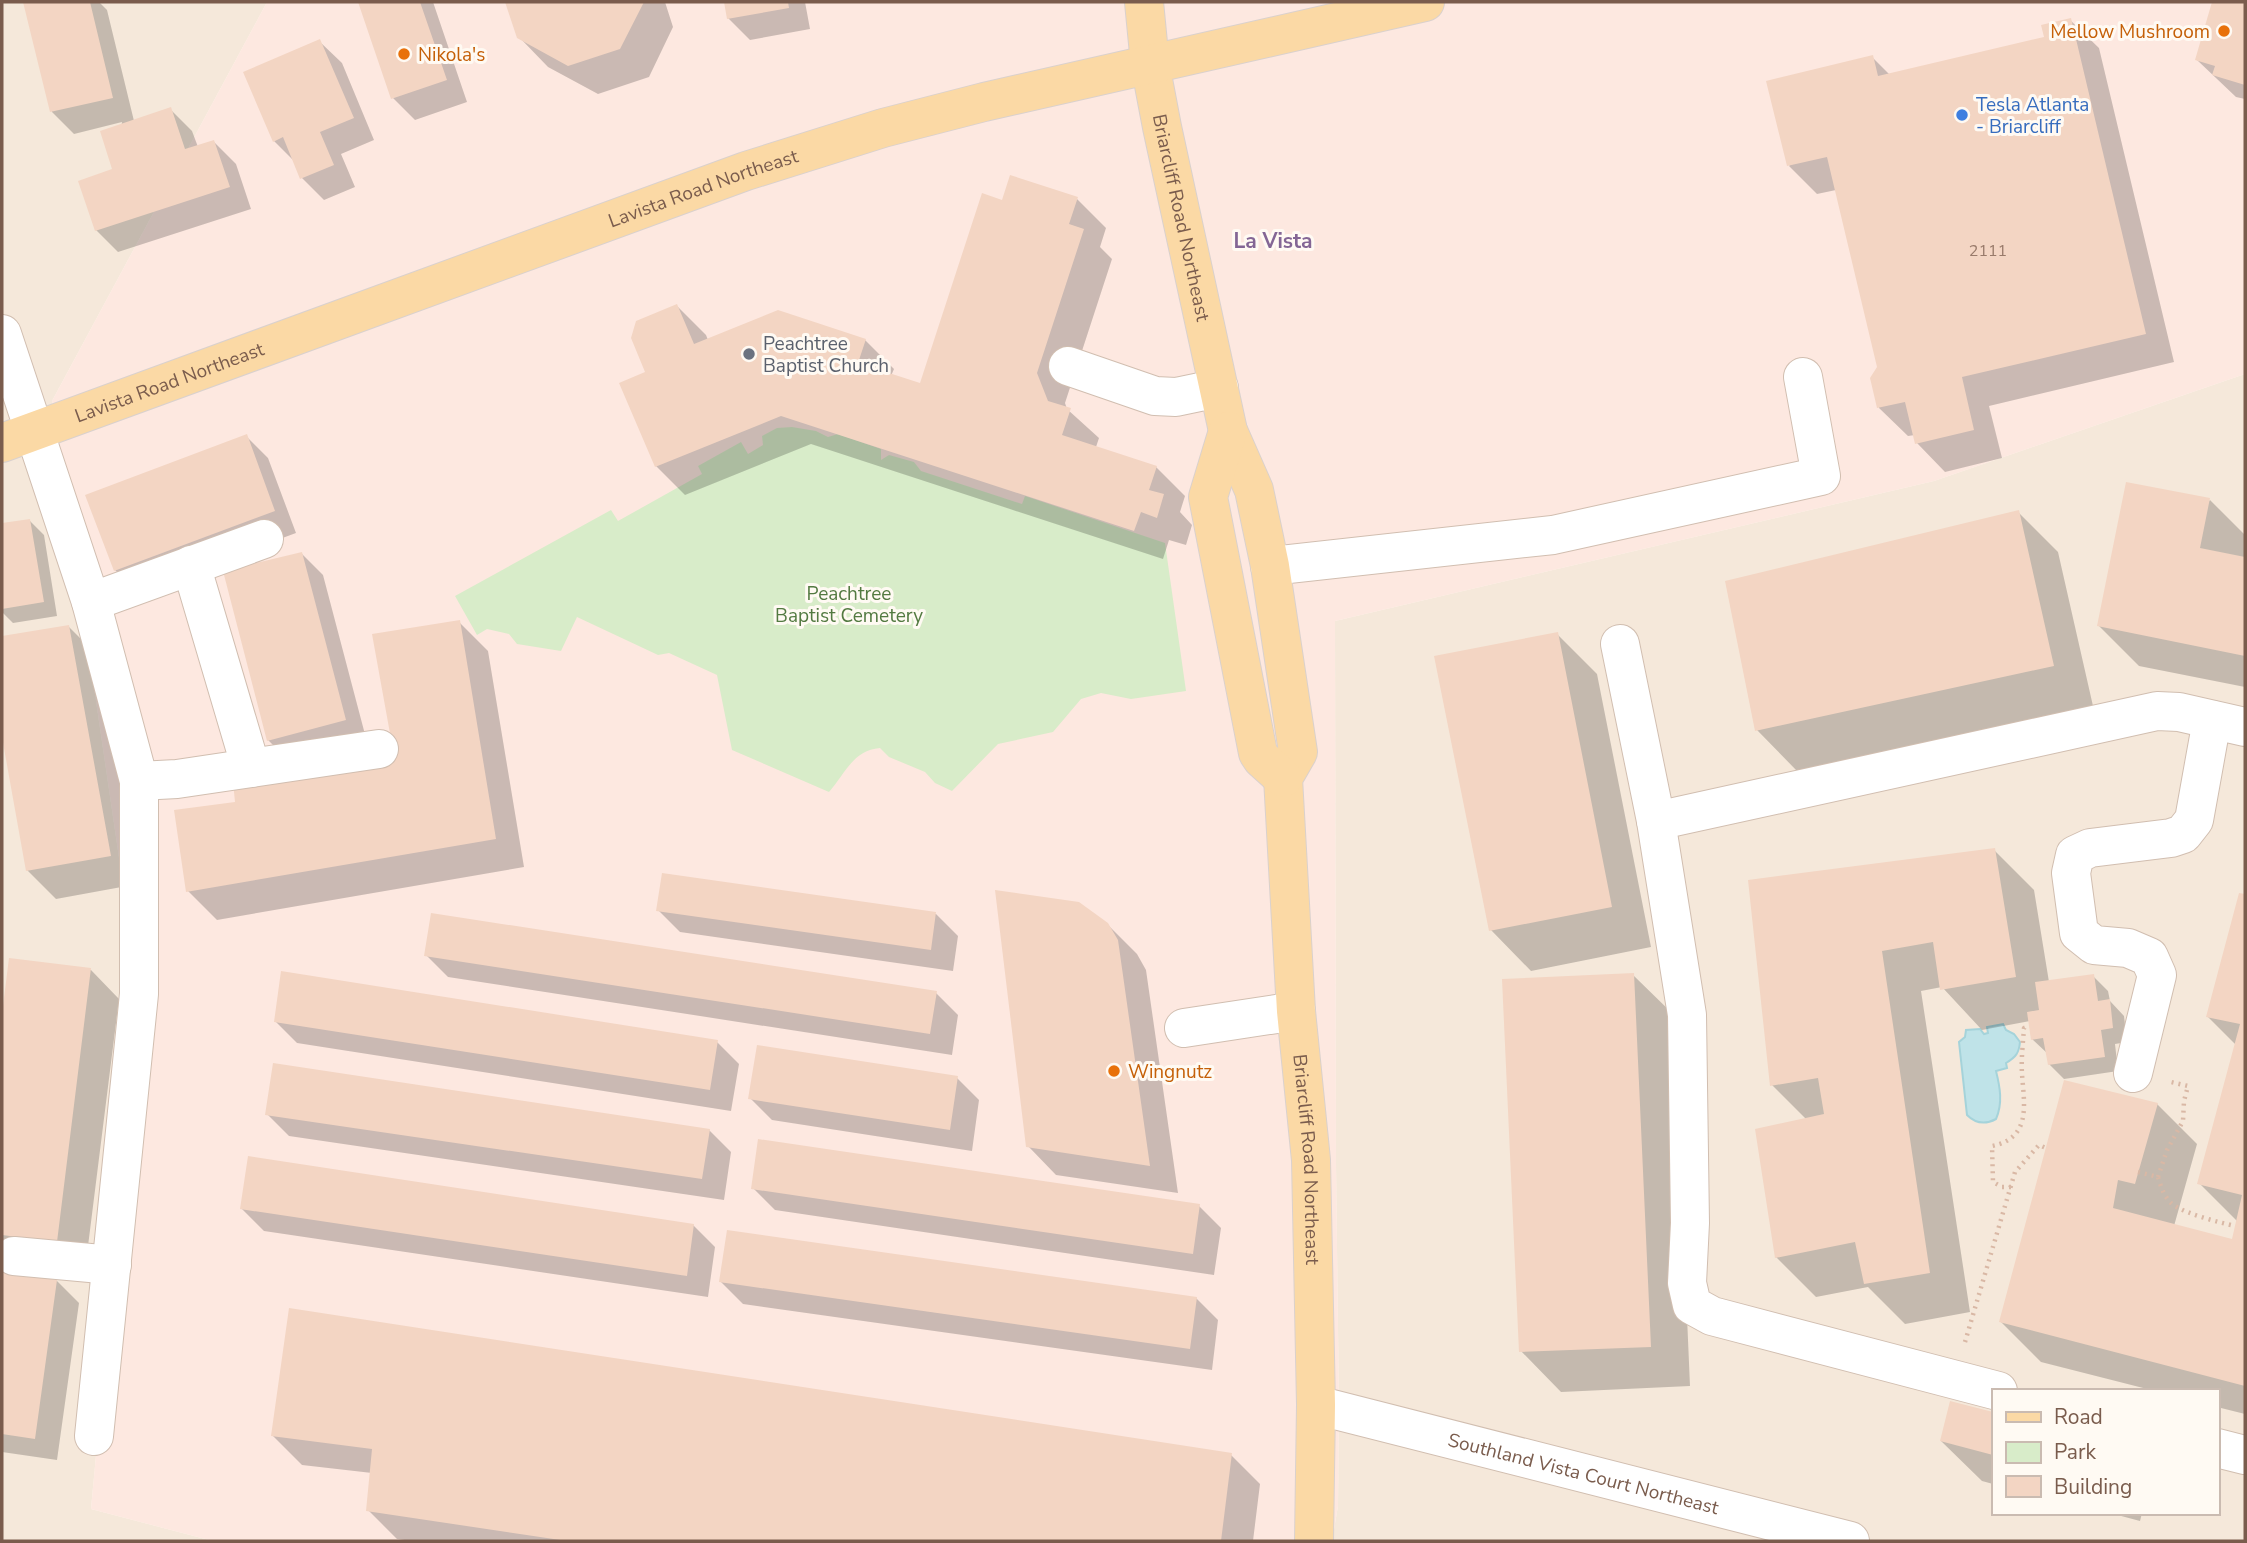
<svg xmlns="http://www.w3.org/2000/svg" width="2247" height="1543" viewBox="0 0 2247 1543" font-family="'Nunito Sans',sans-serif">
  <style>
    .residential { fill: #f5e8da; fill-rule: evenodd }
    .commercial { fill: #fde8e0 }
    .green { fill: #d8ecc9 }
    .water { fill: #bfe3e8; stroke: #a5d3da; stroke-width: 2 }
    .shadow { fill: #0003 }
    .building { fill: #f3d5c3 }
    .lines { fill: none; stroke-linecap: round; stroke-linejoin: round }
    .minor-casing { stroke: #d1beb0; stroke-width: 40 }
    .major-casing { stroke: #dad1cd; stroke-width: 40 }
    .path { stroke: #d9b8a5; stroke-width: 4.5; stroke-dasharray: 2 5; stroke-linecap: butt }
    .minor { stroke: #fff; stroke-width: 38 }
    .major { stroke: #fbd9a5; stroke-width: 38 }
    .food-dot { fill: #e8710a; stroke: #fffaf3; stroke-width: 2.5 }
    .shop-dot { fill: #3f7fe0; stroke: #fffaf3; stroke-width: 2.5 }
    .worship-dot { fill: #6b7280; stroke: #fffaf3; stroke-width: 2.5 }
    .labels { text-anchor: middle; stroke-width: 6; stroke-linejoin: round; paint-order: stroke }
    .number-label { font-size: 16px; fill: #987a6a }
    .food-label { font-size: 19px; fill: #c56008; stroke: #fffaf3; text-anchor: start }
    .shop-label { font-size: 19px; fill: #366cbe; stroke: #fffaf3; text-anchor: start }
    .street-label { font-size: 19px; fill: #7a5c4d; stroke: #fffaf3 }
    .worship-label { font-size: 19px; fill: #5b616d; stroke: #fffaf3; text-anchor: start }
    .park-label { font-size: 19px; fill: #537a41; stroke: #fffaf3 }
    .neighbourhood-label { font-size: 21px; font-weight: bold; fill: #846695; stroke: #fffaf3 }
  </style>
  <rect width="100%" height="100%" fill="#fdf6ec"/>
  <path class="residential" d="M2 2H267L52 401 139 994 91 1509 213 1541H2Z
    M2245 374V1541H1332L1338 1506 1339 1409 1336 1164 1335 621 1934 481ZM1993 1391H2217V1513H1993Z"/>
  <path class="commercial" d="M267 2H2245V374L1934 481 1335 621 1336 1164 1339 1409 1338 1506 1332 1541H213L91 1509 139 994 52 401Z"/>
  <path class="green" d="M792 427 816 431 828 437 838 434 881 449V460L889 455 914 462 921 471 1022 504 1025 496 1165 543 1186 691 1131 699 1101 693 1081 699 1053 732 998 744 952 791 935 783 925 772 889 757 880 748C853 750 845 774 829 792L732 750 717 675 669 653 658 655 577 617 561 651 517 644 509 634 487 629 477 635 455 596 611 510 618 521 702 474 698 466 741 442 748 454 763 445 762 436 777 428Z"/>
  <path class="water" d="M2003 1024 2006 1030 2014 1034 2020 1042C2019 1053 2016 1057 2006 1063L2007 1068 1996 1071C2000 1087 2003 1103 1996 1119 1985 1125 1976 1124 1967 1115L1959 1042 1965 1037 1966 1030 1980 1029 1984 1034 1988 1033 1987 1027Z"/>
  <path class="shadow" d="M30 2H99L107 10 134 121 170 109 192 131 198 147 214 142 236 164 251 209 118 252 96 230 115 171 122 122 74 134 52 112 25 3Z
    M360 2H433L467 102 415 120 393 98Z
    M507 2H665L673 27 649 77 598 94 548 67 519 37Z
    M725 2H805L810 29 750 40 728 18Z
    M2214 2H2245V99L2236 97 2197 60Z
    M2070 20 2099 48 2174 362 1989 406 2002 458 1945 472 1917 443 1915 435 1908 436 1879 408 1872 379 1879 367 1836 190 1817 194 1789 166 1872 57 1890 75 2046 39Z
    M320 42 342 63 374 140 341 154 355 187 324 200 302 178 294 161 274 141Z
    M1077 199 1106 228 1100 247 1112 259 1065 403 1067 409 1099 438 1096 447 1156 467 1185 496 1180 512 1192 525 1186 545 1169 540 1163 559 811 444 685 495 656 466 647 373 677 306 706 335 708 340H865L894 369 891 376 921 385 1003 202Z
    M246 436 268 458 296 533 137 592 115 570Z
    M2210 500 2245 535V687L2139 666 2099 626Z
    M2018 512 2058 552 2093 706 1797 771 1757 730Z
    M30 521 44 535 57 616 13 623 2 612V525Z
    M301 553 323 575 367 742 290 762 268 740Z
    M459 622 488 651 524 867 217 920 188 891 397 763Z
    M69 627 97 655 138 884 56 899 27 870 2 727V638Z
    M1557 634 1597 674 1651 947 1531 971 1491 930Z
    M1994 850 2034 890 2049 982 2093 976 2108 991 2110 1001 2124 1016 2127 1042 2115 1044 2118 1071 2064 1079 2049 1064 2048 1054 2032 1039 2030 1021 1982 1030 1942 987 1921 991 1970 1312 1905 1324 1868 1287 1816 1297 1776 1257 1807 1120 1772 1085 1749 882Z
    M2240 895 2245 896V1414L2217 1407V1391H2155L2041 1362 2001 1322 2157 1104 2197 1144 2174 1226 2233 1241 2238 1222 2199 1183 2236 1045 2208 1017Z
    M658 910 936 914 958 936 953 971 680 932Z
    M1107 924 1137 954 1146 970 1178 1193 1056 1175 1028 1146Z
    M426 955 936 993 958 1015 952 1055 448 977Z
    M10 960 91 970 119 999 85 1270 2 1256V1028Z
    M1633 975 1674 1015 1690 1386 1561 1392 1521 1351Z
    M275 1021 717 1042 739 1064 731 1111 297 1043Z
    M957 1078 979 1100 972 1151 772 1120 750 1098Z
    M267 1114 709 1130 731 1152 724 1200 289 1136Z
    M753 1188 1199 1206 1221 1228 1214 1275 775 1210Z
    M242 1209 693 1225 715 1247 708 1297 264 1231Z
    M2 1274 57 1281 79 1303 57 1460 2 1452Z
    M721 1282 1196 1298 1218 1320 1212 1370 743 1304Z
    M1951 1403 1993 1414V1484L1982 1481 1941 1441Z
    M273 1436 1231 1455 1260 1484 1253 1541H412L397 1539 368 1510 372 1473 302 1465Z
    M2110 1513H2142L2140 1521Z"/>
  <path class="building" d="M23 2H90L113 98 50 112Z
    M358 2H420L447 80 391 99Z
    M505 2H644L620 49 568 66 517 38Z
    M724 2H788L789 8 727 19Z
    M2212 2H2245V85L2212 75 2215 66 2195 60Z
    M2071 18 2146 334 1962 377 1974 430 1915 444 1905 402 1877 408 1870 378 1877 367 1827 157 1787 166 1766 81 1873 55 1878 76 2044 37 2041 25Z
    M320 39 354 118 320 132 334 165 300 179 283 137 273 142 243 72Z
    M171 107 185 149 214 140 230 187 95 231 78 181 112 169 100 131Z
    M1010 175 1078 197 1069 224 1084 229 1037 373 1048 401 1071 408 1062 435 1157 466 1149 490 1164 494 1157 518 1141 512 1134 531 781 416 655 467 619 383 645 372 631 338 636 321 677 304 694 344 778 310 866 339 858 363 920 383 982 193 1002 200Z
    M247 434 275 511 114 571 85 495Z
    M2126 482 2210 498 2200 548 2245 557V656L2097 626Z
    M2019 510 2054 666 1755 731 1725 581Z
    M30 519 44 602 2 609V523Z
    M302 552 346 720 267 741 223 571Z
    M460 620 496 839 186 892 174 810 235 802 233 782 395 761 372 634Z
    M69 625 111 856 26 871 2 737V636Z
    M1558 632 1612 907 1489 931 1434 656Z
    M1995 848 2016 977 1940 990 1933 942 1882 951 1930 1273 1864 1284 1855 1242 1775 1258 1755 1129 1824 1114 1818 1078 1770 1086 1748 880Z
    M662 873 936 912 931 950 656 911Z
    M995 890 1079 902 1108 923 1118 940 1150 1166 1026 1147Z
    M2239 893 2245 894V1386L1999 1322 2064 1080 2158 1103 2135 1184 2118 1180 2113 1208 2232 1239 2242 1195 2197 1184 2240 1024 2206 1017Z
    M431 913 937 991 930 1034 424 956Z
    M9 958 91 968 57 1242 2 1235V1014Z
    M281 971 718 1040 710 1090 274 1022Z
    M1634 973 1651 1347 1519 1352 1502 979Z
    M2094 974 2098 1001 2110 999 2113 1028 2101 1030 2105 1057 2048 1065 2043 1038 2031 1040 2027 1012 2039 1010 2035 982Z
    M757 1045 958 1076 950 1130 748 1099Z
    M273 1063 710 1129 702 1179 265 1115Z
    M758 1139 1200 1204 1193 1254 751 1189Z
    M248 1156 694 1224 687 1276 240 1209Z
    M727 1230 1197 1297 1190 1349 719 1282Z
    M2 1272 57 1280 35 1439 2 1434Z
    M289 1308 1232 1453 1221 1541H567L366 1511 372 1449 271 1436Z
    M1950 1401 1993 1412V1455L1940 1441Z"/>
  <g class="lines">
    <g class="minor-casing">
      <g id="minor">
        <path d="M2 334 91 602 139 781V994L94 1436"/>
        <path d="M1068 366 1155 396 1176 397 1219 388"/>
        <path d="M191 565 251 768"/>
        <path d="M1270 566 1553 535 1821 476 1803 377"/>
        <path d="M91 602 264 539"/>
        <path d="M1620 644 1656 821"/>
        <path d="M139 781 177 779 379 749"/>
        <path d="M1184 1028 1296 1011"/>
        <path d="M2133 1073 2157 975 2149 957 2128 948 2094 945 2079 933 2071 873 2075 855 2090 848 2171 838 2183 834 2194 820 2212 720"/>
        <path d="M14 1256 112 1265"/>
        <path d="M1998 1391 1712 1316 1692 1305 1687 1283 1690 1223 1687 1015 1656 821 2157 711 2179 712 2245 727"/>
        <path id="s1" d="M1316 1405 1850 1541"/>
        <path d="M2217 1448 2245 1455"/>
      </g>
    </g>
    <g class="major-casing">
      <g id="major">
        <path id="s2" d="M1144 2 1150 64 1162 127 1228 431 1254 490 1270 566 1298 752 1283 778 1296 1011 1311 1160 1316 1405 1314 1541"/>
        <path d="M1228 431 1208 497 1258 753 1262 759 1283 778"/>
        <path id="s3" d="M2 443 746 171 883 128 984 102 1425 2"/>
      </g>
    </g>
    <path class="path" d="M2138 1172 2158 1177C2161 1187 2165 1200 2175 1206 2190 1215 2218 1222 2235 1226
      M2158 1177 2167 1150 2183 1121 2184 1101 2188 1086 2171 1082
      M2011 1187H2002L1993 1182 1992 1146C2032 1138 2024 1104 2022 1074 2021 1059 2023 1043 2024 1028L2029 1026
      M1965 1342 2015 1172 2039 1145 2046 1148"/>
    <use href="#minor" class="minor"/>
    <use href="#major" class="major"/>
  </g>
  <g class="food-dot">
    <circle cx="2224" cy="31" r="7"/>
    <circle cx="404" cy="54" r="7"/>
    <circle cx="1114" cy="1071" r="7"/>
  </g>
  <circle class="shop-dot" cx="1962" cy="115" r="7"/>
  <circle class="worship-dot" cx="749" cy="354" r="7"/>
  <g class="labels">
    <g class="number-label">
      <text x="1988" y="256">2111</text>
    </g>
    <g class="food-label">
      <text x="2210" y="38" text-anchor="end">Mellow Mushroom</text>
      <text x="418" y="61">Nikola's</text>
      <text x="1128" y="1078">Wingnutz</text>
    </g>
    <g class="shop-label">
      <text x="1976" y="111">Tesla Atlanta<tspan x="1976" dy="22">- Briarcliff</tspan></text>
    </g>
    <g class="street-label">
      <text dy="7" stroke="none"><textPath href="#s3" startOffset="746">Lavista Road Northeast</textPath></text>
      <text dy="7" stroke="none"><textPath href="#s2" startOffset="219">Briarcliff Road Northeast</textPath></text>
      <text dy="7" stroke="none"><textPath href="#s3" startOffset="178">Lavista Road Northeast</textPath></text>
      <text dy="7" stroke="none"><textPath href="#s2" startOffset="1180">Briarcliff Road Northeast</textPath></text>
      <text dy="7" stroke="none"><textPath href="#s1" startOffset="276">Southland Vista Court Northeast</textPath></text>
    </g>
    <g class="worship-label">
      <text x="763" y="350">Peachtree<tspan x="763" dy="22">Baptist Church</tspan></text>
    </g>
    <g class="park-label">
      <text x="849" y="600">Peachtree<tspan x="849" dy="22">Baptist Cemetery</tspan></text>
    </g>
    <g class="neighbourhood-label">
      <text x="1273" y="248">La Vista</text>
    </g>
  </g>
  <rect width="2247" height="1543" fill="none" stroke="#7a5c4d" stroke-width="7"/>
  <rect x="1992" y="1389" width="228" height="126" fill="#fffaf3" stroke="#cabbb1" stroke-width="2"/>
  <rect x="2006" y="1412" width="35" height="10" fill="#fbd9a5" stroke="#cabbb1" stroke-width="2"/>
  <text x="2054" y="1424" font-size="21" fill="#7a5c4d">Road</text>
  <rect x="2006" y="1442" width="35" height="21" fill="#d8ecc9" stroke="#cabbb1" stroke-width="2"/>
  <text x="2054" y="1459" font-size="21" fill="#7a5c4d">Park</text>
  <rect x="2006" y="1476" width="35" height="21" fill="#f3d5c3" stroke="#cabbb1" stroke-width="2"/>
  <text x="2054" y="1494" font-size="21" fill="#7a5c4d">Building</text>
</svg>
